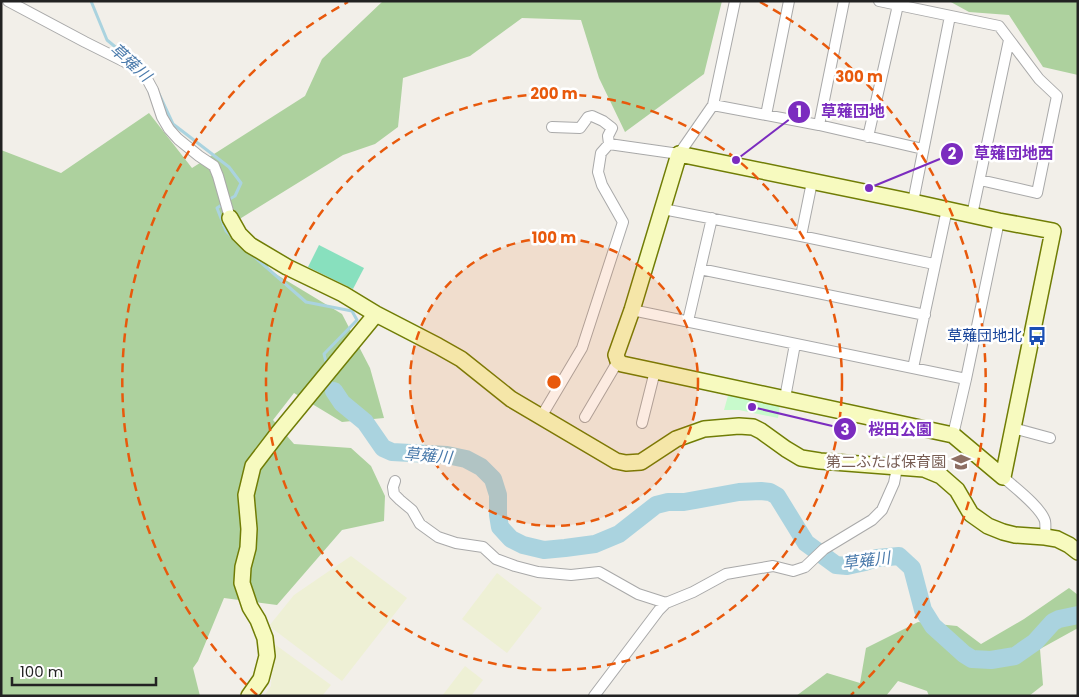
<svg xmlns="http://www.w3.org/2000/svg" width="1079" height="697" viewBox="0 0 1079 697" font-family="Poppins,'Noto Sans JP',sans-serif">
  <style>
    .farmland { fill: #eef0d5 }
    .forest { fill: #add19e }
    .park { fill: #c8facc }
    .pitch { fill: #88e0be }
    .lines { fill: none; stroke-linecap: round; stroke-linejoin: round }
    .stream { stroke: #aad3df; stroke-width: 3 }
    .river { stroke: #aad3df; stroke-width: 18 }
    .street-casing { stroke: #a9a9a9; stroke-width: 12 }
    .secondary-casing { stroke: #707d05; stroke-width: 18 }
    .street { stroke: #fff; stroke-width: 10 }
    .secondary { stroke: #f7fabf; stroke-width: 15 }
    .ring { fill: none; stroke: #e8590c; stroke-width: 2.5; stroke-dasharray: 9 6 }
    .labels { text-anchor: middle; stroke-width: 5; stroke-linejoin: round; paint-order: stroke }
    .transit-label { font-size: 15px; fill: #164399; stroke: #fff; text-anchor: end }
    .education-label { font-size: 15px; fill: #785e54; stroke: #fff; text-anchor: end }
    .water-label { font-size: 16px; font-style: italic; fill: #4a7aab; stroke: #fff }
    .centre { fill: #e8590c; stroke: #fff; stroke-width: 2.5 }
    .ring-label { font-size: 15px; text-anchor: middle; font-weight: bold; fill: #e8590c; stroke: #fff; stroke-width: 5; stroke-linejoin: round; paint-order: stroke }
    .leader { fill: none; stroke: #7b2cbf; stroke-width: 2 }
    .callout-dot { fill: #7b2cbf; stroke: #fff; stroke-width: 2 }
    .mark-label { font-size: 15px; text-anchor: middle; font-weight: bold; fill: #fff }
    .callout-label { font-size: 16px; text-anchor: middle; font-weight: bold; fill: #7b2cbf; stroke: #fff; stroke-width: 5; stroke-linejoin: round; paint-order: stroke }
  </style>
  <rect width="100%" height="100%" fill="#f2efe9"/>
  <path class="farmland" d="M351 556 407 598 342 681 269 626 294 595Z
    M497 573 542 608 507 653 462 619Z
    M273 643 331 685 322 696H264L271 686Z
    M465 666 483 680 471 696H442Z"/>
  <path class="forest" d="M383 1H722L704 74 625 132 599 78 581 20 522 18 470 56 403 78 398 127 375 144 343 155 238 220 222 225 226 231 267 263 269 270 342 314 370 368 384 418 342 422 294 393 273 420 294 444 351 448 371 466 385 496 384 521 342 530 277 605 224 598 198 661 193 668 200 696H1V150L61 173 149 113 192 168 305 96 322 59Z
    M949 1H1078V75L1043 67 1009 15 969 12Z
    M1069 588 1078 595V628L1040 649 1043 685 1029 696H929L927 691 898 681 886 696H796L827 673 860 683 866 648 918 622 957 626 981 644 1024 619Z"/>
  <path class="park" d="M729 392 780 405 778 418 739 410H724Z"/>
  <path class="pitch" d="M319 245 364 268 353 289 308 267Z"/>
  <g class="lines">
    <path class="stream" d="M91 1 107 40 136 64
      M159 94 173 124 229 167 241 183 235 196 228 200
      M223 204 217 208 226 231 234 239
      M250 253 306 302 352 311 357 320 324 354 327 366
      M330 377 334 391"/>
    <path class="river" d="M334 391 342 403 365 422 383 448 392 452 447 455 466 459 481 467 493 479 498 495V515L500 527 511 539 523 545 544 550 565 548 595 544 619 534 656 505 668 502H684L739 492 761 491 770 492 777 496 806 543 836 565 847 566 865 562 877 558 899 556 912 568 923 610 933 626 964 654 972 659 991 660 1015 656 1035 642 1053 622 1059 619 1078 615"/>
    <g class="street-casing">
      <path id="street" d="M8 1 85 42 125 62 142 73 147 79 153 90 162 117 169 129 178 139 199 156 214 166 218 176 230 218
        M879 1 999 26 1039 79 1057 96 1037 193 980 180
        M713 105 819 125 923 149
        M766 115 789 1
        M819 125 844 1
        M552 127 580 128 588 117 592 116 603 121 612 128 608 136 609 144
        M868 137 898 5
        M913 202 950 16
        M663 209 801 236 934 264
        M972 215 1009 40
        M801 236 812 182
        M700 269 925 315
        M632 310 966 379
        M688 321 712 218
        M913 368 947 209
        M785 398 795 344
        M541 417 582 348 623 222 602 185 598 172 601 153 609 144 679 154 713 105 735 1
        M585 417 618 361
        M642 423 655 371
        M1013 428 1050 438
        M953 435 966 379 999 221
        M1003 477C1014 487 1041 507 1045 521 1046 526 1045 532 1045 537
        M395 481 393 487 394 494 400 500 412 510 420 524 438 537 456 543 483 547 496 559 515 566 538 572 571 575 599 572 638 594 666 603
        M594 696 659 610 666 603 693 592 726 574 773 566 793 571 805 567 824 549 872 520 882 510 894 483 897 468"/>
    </g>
    <g class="secondary-casing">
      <path id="secondary" d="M679 154 913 202 999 221 1053 231 1003 477 953 435 655 371 622 364 618 361 616 355 632 310Z
        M230 218 239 234 250 245 287 267 343 294 376 314 438 346 461 359 511 399 616 461 626 463 641 462 676 439 704 429 739 426 753 427 761 431 786 449 801 458 820 461 924 469 941 476 957 490 971 514 988 526 1003 532 1015 535 1045 537 1057 539 1069 545 1078 552
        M249 696 261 679 267 656 265 638 258 620 250 607 242 583 243 567 248 548 249 529 246 495 253 466 279 432 376 314"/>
    </g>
    <use href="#street" class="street"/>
    <use href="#secondary" class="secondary"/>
  </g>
  <circle cx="554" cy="382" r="144" fill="#e8590c" fill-opacity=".12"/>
  <g class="ring">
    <circle cx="554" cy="382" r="144"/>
    <circle cx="554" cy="382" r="288"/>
    <path d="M257 695A432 432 0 0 1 348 2M760 2A432 432 0 0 1 851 695"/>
  </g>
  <defs>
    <g id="bus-bare" transform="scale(1.5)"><path d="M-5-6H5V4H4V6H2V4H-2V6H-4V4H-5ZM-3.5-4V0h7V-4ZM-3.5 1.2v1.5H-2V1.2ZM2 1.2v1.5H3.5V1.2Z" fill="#1a4fb4" stroke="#fff" stroke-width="2.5" paint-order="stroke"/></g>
    <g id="school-bare" transform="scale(1.5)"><path d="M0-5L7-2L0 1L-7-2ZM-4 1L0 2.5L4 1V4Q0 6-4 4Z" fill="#8d6e63" stroke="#fff" stroke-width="2.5" paint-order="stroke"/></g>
  </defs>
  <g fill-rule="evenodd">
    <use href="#bus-bare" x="1037" y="336"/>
    <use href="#school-bare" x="961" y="462"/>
  </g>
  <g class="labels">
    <g class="transit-label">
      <text x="1022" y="341">草薙団地北</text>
    </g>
    <g class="education-label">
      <text x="946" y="467">第二ふたば保育園</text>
    </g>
    <g class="water-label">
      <text transform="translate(131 62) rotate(42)" y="6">草薙川</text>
      <text transform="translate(428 455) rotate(5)" y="6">草薙川</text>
      <text transform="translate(866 560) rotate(-7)" y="6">草薙川</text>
    </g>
  </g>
  <circle cx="554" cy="382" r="8" class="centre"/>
  <g class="ring-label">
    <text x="859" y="82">300 m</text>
    <text x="554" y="99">200 m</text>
    <text x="554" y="243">100 m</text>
  </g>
  <path class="leader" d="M736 160L799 112M869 188L952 154M752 407L845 429"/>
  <g class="callout-dot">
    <circle cx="736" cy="160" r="5"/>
    <circle cx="869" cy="188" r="5"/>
    <circle cx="752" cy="407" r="5"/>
    <circle cx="799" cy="112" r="12"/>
    <circle cx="952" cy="154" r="12"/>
    <circle cx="845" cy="429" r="12"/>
  </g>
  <g class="mark-label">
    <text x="799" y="117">1</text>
    <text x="952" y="159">2</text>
    <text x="845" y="435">3</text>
  </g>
  <g class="callout-label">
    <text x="853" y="117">草薙団地</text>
    <text x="1014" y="159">草薙団地西</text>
    <text x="900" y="435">桜田公園</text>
  </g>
  <rect width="1079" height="697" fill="none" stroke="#222222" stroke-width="5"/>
  <path d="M12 677v8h144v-8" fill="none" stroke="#222222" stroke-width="2.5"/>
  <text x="20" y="677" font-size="15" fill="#222222" stroke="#ffffff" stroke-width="4" paint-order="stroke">100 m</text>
</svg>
